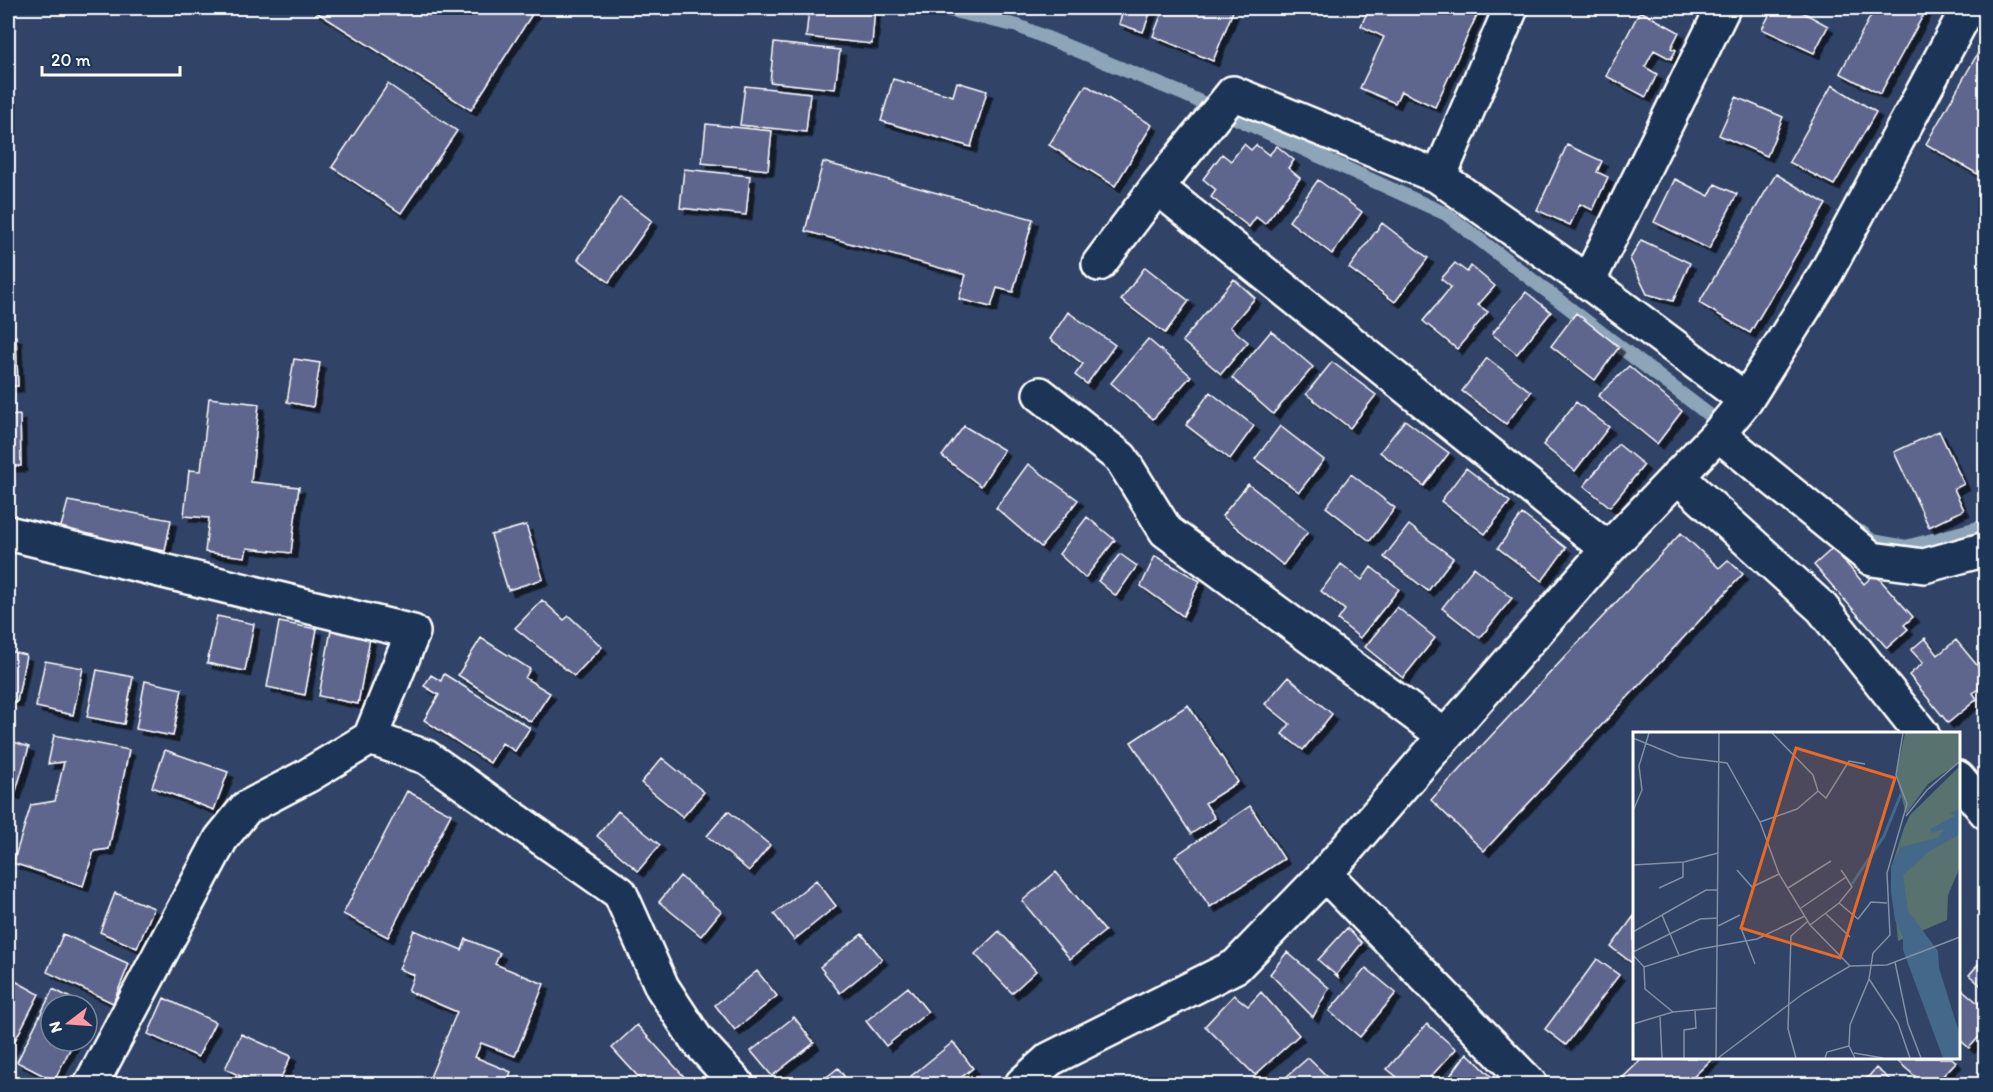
<svg xmlns="http://www.w3.org/2000/svg" width="1993" height="1092" viewBox="0 0 1993 1092" font-family="Itim,sans-serif">
  <style>
    .lines { fill: none; stroke-linecap: round; stroke-linejoin: round }
    .stream { stroke: #8ea4b9; stroke-width: 14 }
    .building { fill: #5f668d; stroke: #fff; stroke-width: 1.5; filter: url(#shadow) }
    .minor-casing { stroke: #fff; stroke-width: 38 }
    .minor { stroke: #1d3557; stroke-width: 33 }
    .inset-river { fill: none; stroke: #43688a; stroke-width: 3 }
    .inset-road { fill: none; stroke: #838fa4; stroke-width: 1.5 }
    .view { fill: #ea6a24; fill-opacity: 0.15; stroke: #ea6a24; stroke-width: 3 }
    .inset-edge { fill: none; stroke: #fff; stroke-width: 3 }
  </style>
  <defs>
    <filter id="shadow"><feDropShadow dx="5.5" dy="5.5" stdDeviation="0" flood-color="#0009"/></filter>
  </defs>
  <rect width="100%" height="100%" fill="#314467"/>
  <filter id="ink" filterUnits="userSpaceOnUse"><feTurbulence type="fractalNoise" baseFrequency=".0167" numOctaves="2"/><feDisplacementMap in="SourceGraphic" scale="12" xChannelSelector="R" yChannelSelector="G"/><feConvolveMatrix kernelMatrix="1 2 1 2 8 2 1 2 1" color-interpolation-filters="sRGB"/></filter>
  <g filter="url(#ink)">
    <g class="lines">
      <path class="stream" d="M941 8 1018 26 1181 93 1446 214 1725 427
        M1861 532 1872 541 1906 547 1986 526"/>
    </g>
    <path class="building" d="M310 8H536L471 110Z
      M809 8H875L872 44 806 37Z
      M1124 8H1152L1143 32 1119 24Z
      M1164 8H1225L1233 11 1213 61 1153 36Z
      M1369 8H1480L1435 107 1401 91 1395 103 1360 88 1384 37 1361 26Z
      M1773 8H1795L1828 26 1814 53 1762 29Z
      M1875 8H1921L1926 10 1880 94 1840 73Z
      M1640 11 1679 32 1671 48 1676 50 1671 59 1654 50 1645 67 1657 74 1646 97 1606 76Z
      M774 43 840 50 835 89 770 82Z
      M1982 46 1986 49V179L1926 144Z
      M893 79 953 96 957 82 987 91 971 147 881 121Z
      M388 84 457 131 401 213 332 167Z
      M1086 85 1152 125 1115 186 1049 145Z
      M1832 85 1876 112 1834 185 1789 162Z
      M745 86 810 93 806 132 740 125Z
      M1736 97 1783 117 1767 156 1719 135Z
      M706 124 772 131 768 170 702 163Z
      M1244 144 1251 150 1256 145 1269 155 1277 146 1294 160 1288 168 1300 178 1265 224 1256 217 1249 227 1211 197 1216 190 1203 179 1222 154 1231 161Z
      M1567 145 1602 161 1597 172 1608 177 1593 210 1580 204 1570 225 1537 210Z
      M823 162 1033 219 1013 292 997 288 991 307 959 299 966 275 805 231Z
      M684 169 750 176 746 215 680 208Z
      M1776 174 1826 204 1750 333 1699 303Z
      M1675 179 1709 196 1715 184 1737 194 1709 249 1654 222Z
      M1318 180 1362 212 1332 254 1289 221Z
      M620 197 652 221 609 282 578 259Z
      M1382 223 1428 258 1395 302 1349 268Z
      M1641 240 1690 263 1673 301 1647 294 1630 259Z
      M1455 263 1467 272 1471 266 1495 286 1478 305 1488 312 1457 349 1423 321 1451 287 1441 279Z
      M1145 267 1189 301 1165 333 1121 300Z
      M1234 279 1255 298 1230 327 1248 342 1221 374 1182 341Z
      M1526 292 1551 312 1517 354 1492 334Z
      M1068 312 1115 345 1087 384 1075 375 1083 364 1050 339Z
      M1576 313 1619 347 1595 380 1551 346Z
      M1271 331 1313 367 1273 414 1232 378Z
      M16 336 18 386 8 387V337Z
      M1148 339 1191 376 1153 419 1111 383Z
      M1487 358 1531 392 1506 424 1462 391Z
      M294 359 320 363 313 407 287 402Z
      M1332 362 1376 395 1350 428 1306 394Z
      M1629 366 1682 411 1657 444 1598 396Z
      M1210 392 1254 426 1230 459 1186 425Z
      M209 398 259 404 251 482 299 487 291 553 247 548 245 557 205 552 209 518 184 516 189 470 201 471Z
      M1576 402 1609 427 1575 471 1543 445Z
      M20 415 21 466H8V416Z
      M1405 420 1449 453 1424 486 1380 452Z
      M964 426 1004 450 981 486 942 456Z
      M1280 426 1324 460 1299 492 1255 459Z
      M1939 431 1964 484 1954 489 1964 510 1929 527 1894 452Z
      M1618 444 1644 465 1610 507 1584 486Z
      M1028 464 1078 500 1041 547 996 508Z
      M1466 468 1510 502 1485 534 1441 501Z
      M1351 474 1395 508 1370 541 1326 507Z
      M1248 484 1308 532 1283 565 1222 516Z
      M68 501 171 520 165 551 60 530Z
      M1522 514 1566 548 1542 581 1498 548Z
      M1087 517 1115 540 1085 578 1059 554Z
      M526 525 543 579 508 590 491 535Z
      M1409 525 1453 558 1428 591 1384 557Z
      M1681 533 1719 568 1728 560 1743 574 1484 851 1431 800Z
      M1833 548 1864 584 1875 574 1913 617 1904 625 1908 629 1887 648 1814 565Z
      M1120 554 1137 566 1116 596 1098 581Z
      M1155 556 1200 581 1183 616 1141 586Z
      M1341 564 1362 580 1371 567 1399 589 1360 638 1338 620 1345 610 1321 591Z
      M1474 567 1512 598 1480 638 1442 608Z
      M542 600 564 620 569 616 602 647 574 676 515 628Z
      M1397 607 1435 638 1403 678 1365 647Z
      M217 616 254 624 245 671 207 663Z
      M279 622 317 629 305 695 267 687Z
      M331 630 370 638 358 704 319 696Z
      M481 638 530 669 525 678 550 693 531 722 458 675Z
      M1925 638 1938 655 1956 640 1986 676V683L1973 693 1977 699 1948 723 1909 675 1923 663 1911 650Z
      M8 651 26 655 17 702 8 700Z
      M45 661 83 668 73 715 36 707Z
      M97 670 133 677 124 724 87 717Z
      M444 674 530 728 515 751 502 743 490 763 424 720 439 695 424 686 431 675 441 681Z
      M1288 677 1332 714 1303 750 1282 734 1290 724 1265 704Z
      M145 681 182 689 173 736 136 729Z
      M1188 705 1238 782 1205 803 1215 818 1191 834 1131 742Z
      M54 735 129 750 109 849 94 851 83 886 13 863 31 805 55 801 64 762 48 764Z
      M8 740 29 747 15 794 8 792Z
      M165 750 228 772 214 810 152 787Z
      M662 758 704 792 683 817 641 783Z
      M407 791 451 814 388 937 343 914Z
      M1250 806 1284 859 1210 907 1175 856Z
      M618 811 660 845 638 871 597 836Z
      M728 811 770 845 749 871 707 836Z
      M1056 872 1105 931 1070 959 1022 901Z
      M680 876 721 911 701 936 659 902Z
      M816 880 836 906 794 940 774 914Z
      M115 893 154 908 137 948 100 932Z
      M1634 916V960L1632 963 1611 947Z
      M1347 928 1362 943 1337 974 1338 977 1318 960Z
      M414 930 462 950 466 939 500 953 495 964 544 984 515 1056 481 1043 475 1057 511 1072 506 1084H433L428 1082 457 1012 408 991 414 975 399 969Z
      M999 931 1036 971 1012 993 975 954Z
      M63 934 129 964 113 1003 47 972Z
      M862 934 882 959 840 993 820 967Z
      M1287 952 1329 988 1313 1017 1270 974Z
      M1986 956V990L1969 975Z
      M1597 959 1619 975 1566 1045 1545 1029Z
      M1366 968 1396 993 1360 1037 1329 1011Z
      M757 971 777 996 735 1030 715 1005Z
      M8 977 39 994 8 1054Z
      M1958 986 1986 1010V1029L1969 1048 1958 1038Z
      M908 987 928 1012 886 1046 866 1021Z
      M53 989 84 1005H51V1041H74L54 1081 17 1062Z
      M1261 992 1299 1035 1255 1075 1205 1026 1234 995 1248 1006Z
      M164 998 215 1022 198 1057 148 1034Z
      M794 1017 814 1043 772 1076 751 1051Z
      M1427 1024 1456 1049 1424 1084H1406L1387 1069Z
      M637 1025 689 1082 686 1084H645L612 1048Z
      M241 1034 291 1056 278 1084H258L225 1069Z
      M953 1042 973 1068 953 1084H918L911 1076Z
      M1467 1053 1499 1084H1444Z
      M1308 1058 1335 1084H1278Z
      M1643 1058H1713L1686 1084H1616Z
      M1894 1058H1952L1956 1062 1935 1084H1924Z
      M838 1068 850 1084H818Z
      M1876 1068 1895 1084H1862Z"/>
    <g class="lines">
      <g class="minor-casing">
        <path id="minor" d="M1439 177 1511 8
          M1157 187 1233 93 1439 177 1588 282 1746 400
          M1099 264 1157 187 1608 549
          M1588 282 1723 8
          M1040 394 1121 458 1166 531 1445 736
          M1718 434 1872 559 1924 566 1986 549
          M1677 476 1822 608 1922 734
          M8 533 413 632 370 738
          M1958 778 1986 812
          M1325 874 1530 1084
          M91 1084 221 839 246 808 307 776 370 738 426 757 620 893 662 987 696 1039 737 1084
          M1022 1084 1050 1059 1236 966 1325 874 1608 549 1718 434 1746 400 1826 273 1968 8"/>
      </g>
      <use href="#minor" class="minor"/>
    </g>
  </g>
  <g transform="translate(1633 732)">
    <rect width="327" height="327" fill="#314467"/>
    <path d="M272 1H327V30L295 52 273 82 263 43ZM327 34V135L315 163 314 188 265 209 258 136 271 96 277 83Z" fill="#57726f"/>
    <path d="M327 77V102L297 119 270 143 275 179 305 219 306 236 327 303V326H310L270 218V204L262 188 258 160V135L268 115 305 106 311 97 299 101 297 97 322 84 317 81Z" fill="#43688a"/>
    <path class="inset-river" d="M219 152 251 104 268 62"/>
    <path class="inset-road" d="M0 6 46 25 94 31 127 90 146 142 177 193 217 234M185 59 193 66 216 29 232 32M0 79 9 58 6 34 16 1M273 84 294 58 327 29M127 90 164 77 185 59 180 43 139 1M0 133 51 130 85 121M104 138 119 155 146 142M26 156 50 145V130M155 156 198 129M206 171 225 187 238 170 254 171M168 176 213 145 208 138M193 182 217 205M29 183 73 158H85M177 193 206 171 219 155 213 145M85 194 107 183M108 196 122 232M0 200 29 183 46 223M0 220 67 187 85 186M0 223 11 235 67 217 124 207 172 184M262 230 275 292 288 326M11 235 12 257 40 280 84 276M236 247 265 291 277 326M27 285 29 326M0 292 40 280M221 321 250 326M51 326V298L63 296 62 279M83 326 86 1M85 326 171 261 217 234 254 233 327 205M163 326 155 297 158 204 175 189M192 326 194 320 216 314M222 326 216 314 217 293 236 247 240 221 257 203 254 141 274 72 263 43 270 1"/>
    <path class="view" d="M163 16 262 46 207 226 108 196Z"/>
    <rect width="327" height="327" class="inset-edge"/>
  </g>
  <rect width="1993" height="1092" fill="none" stroke="#1d3557" stroke-width="30"/>
  <rect x="15" y="15" width="1963" height="1062" fill="none" stroke="#fff" stroke-width="2" filter="url(#ink)"/>
  <g transform="translate(69 1023) rotate(253)"><circle r="28" fill="#1d3557" stroke="#77869a" stroke-width="1.5"/>
  <path d="M0-4.5L10 22L0 15L-10 22Z" fill="#ff9aa2"/>
  <text y="-9" font-size="16" font-weight="bold" text-anchor="middle" fill="#ffffff">N</text>
  </g>
  <path d="M42 66v9h138v-9" fill="none" stroke="#ffffff" stroke-width="3"/>
  <text x="51" y="66" font-size="18" fill="#ffffff" stroke="#1d3557" stroke-width="4.5" paint-order="stroke">20 m</text>
</svg>
